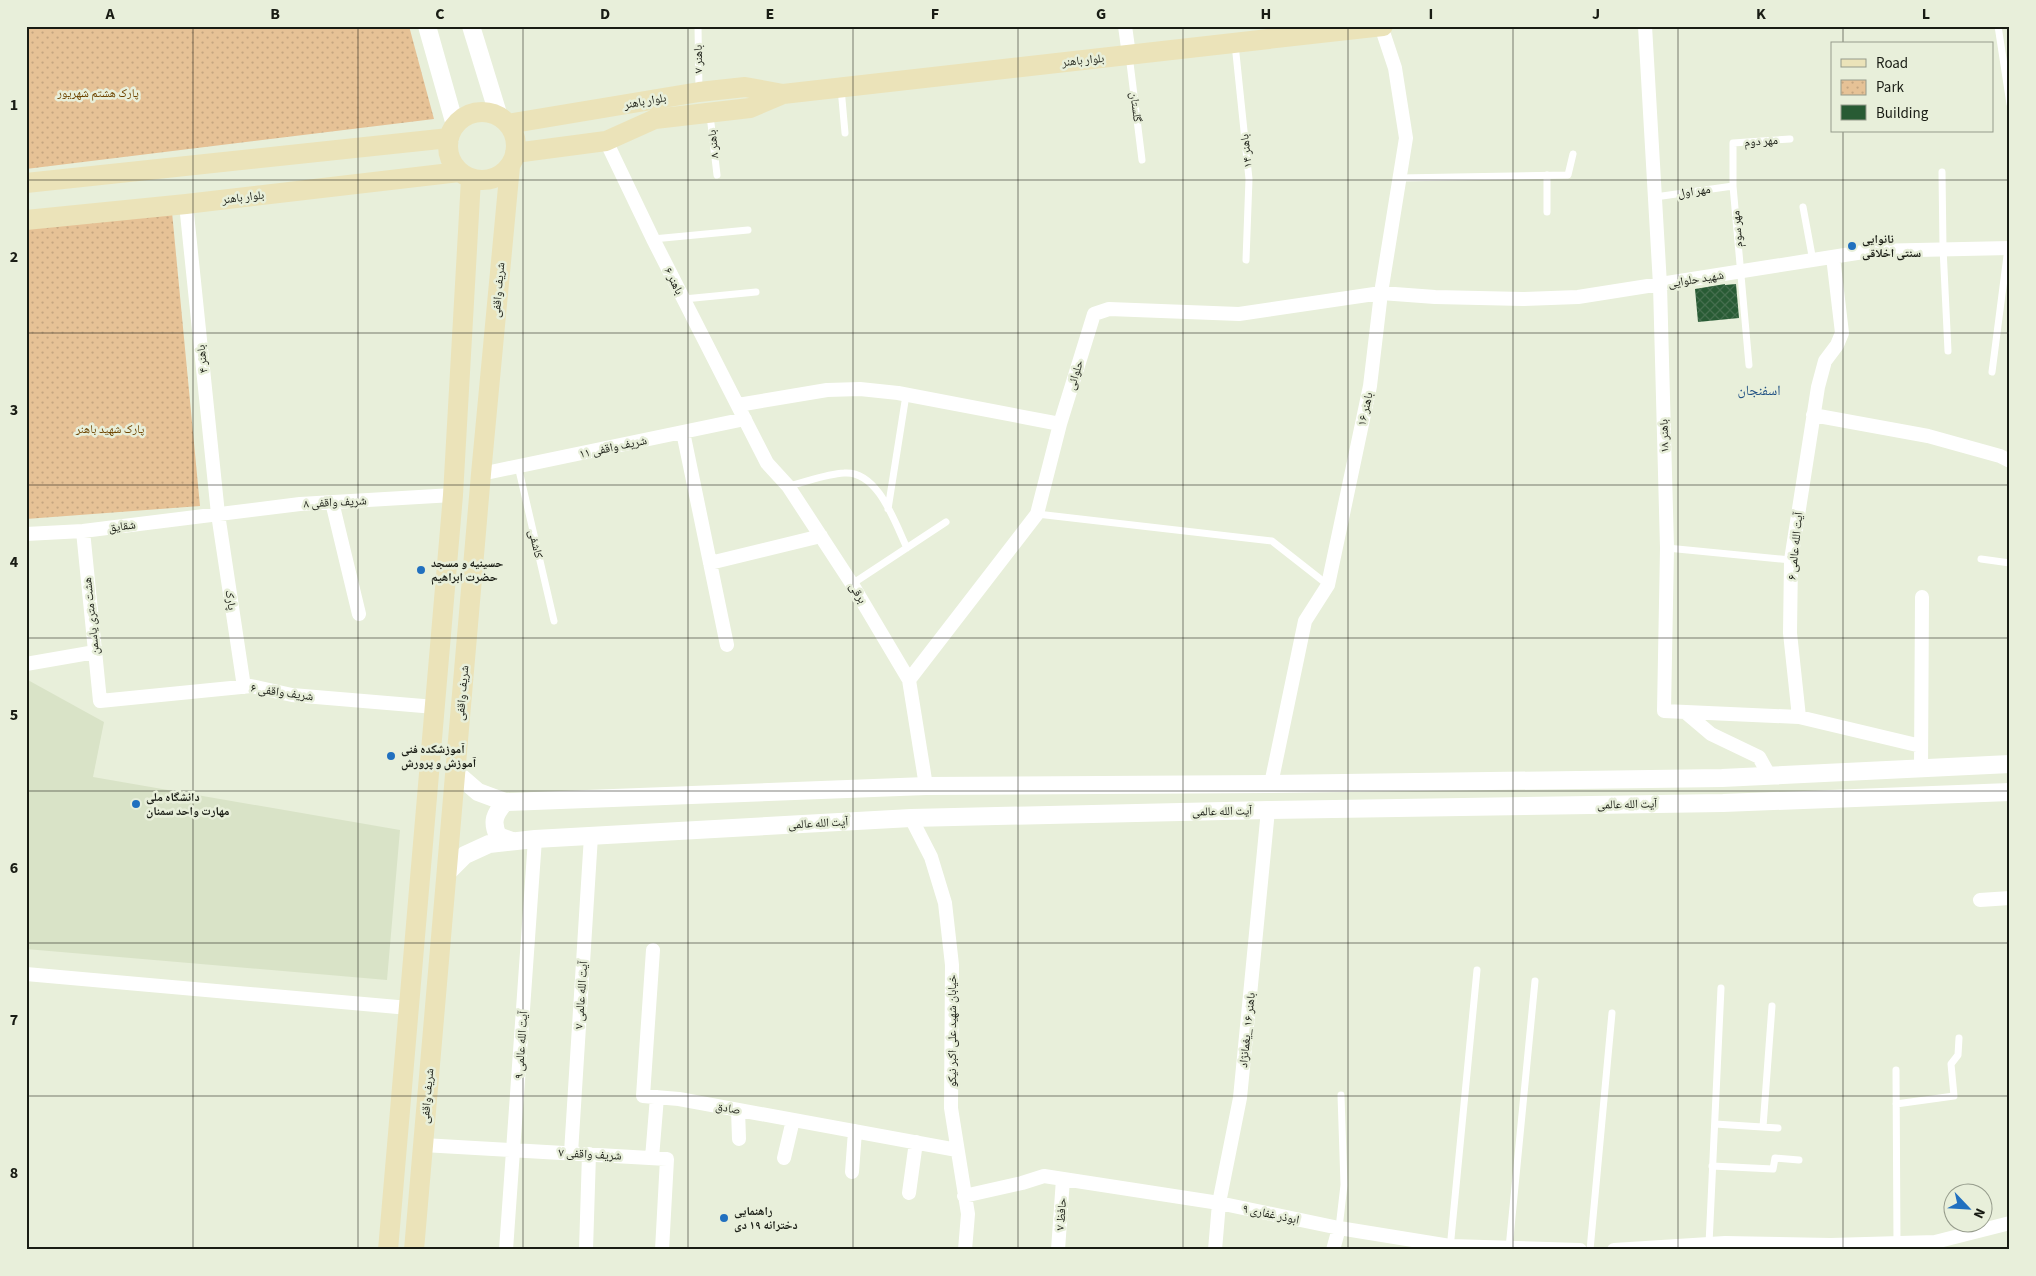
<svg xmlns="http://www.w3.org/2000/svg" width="2036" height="1276" viewBox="0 0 2036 1276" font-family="'Source Sans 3','Noto Naskh Arabic',sans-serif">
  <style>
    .built { fill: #d9e3c7 }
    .park { fill: url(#park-dots) }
    .building { fill: url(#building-cross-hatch) }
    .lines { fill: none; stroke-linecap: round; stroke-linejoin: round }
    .service { stroke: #fff; stroke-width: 7 }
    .minor { stroke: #fff; stroke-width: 14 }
    .tertiary { stroke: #fff; stroke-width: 18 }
    .secondary { stroke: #ebe3b9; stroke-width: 20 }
    .grid { fill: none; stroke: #191c14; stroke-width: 1; stroke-opacity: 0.55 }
    .poi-dot { fill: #2170bf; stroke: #e8efda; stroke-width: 2 }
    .labels { text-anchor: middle; stroke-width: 5; stroke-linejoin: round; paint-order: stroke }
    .street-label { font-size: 12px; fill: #191c14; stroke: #e8efda }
    .park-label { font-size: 12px; fill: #6d4400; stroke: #e8efda }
    .poi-label { font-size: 12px; font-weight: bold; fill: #191c14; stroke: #e8efda; text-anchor: start }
    .neighbourhood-label { font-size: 14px; fill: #205083; stroke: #e8efda }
    .neatline { fill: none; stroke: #191c14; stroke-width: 2 }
    .grid-label { font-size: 16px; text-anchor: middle; font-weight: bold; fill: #191c14 }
  </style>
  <defs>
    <pattern id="park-dots" width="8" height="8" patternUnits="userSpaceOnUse" patternTransform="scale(1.25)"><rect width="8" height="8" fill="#e6c296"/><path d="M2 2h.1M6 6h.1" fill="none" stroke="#c5a680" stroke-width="1.8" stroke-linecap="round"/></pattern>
    <pattern id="building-cross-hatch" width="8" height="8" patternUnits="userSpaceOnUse" patternTransform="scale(1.25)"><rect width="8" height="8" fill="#285b34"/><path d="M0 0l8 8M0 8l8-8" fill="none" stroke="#456e4e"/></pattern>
  </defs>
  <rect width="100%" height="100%" fill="#e8efda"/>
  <path class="built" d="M26 679 104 722 93 777 400 830 387 980 26 949Z"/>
  <path class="park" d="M26 26H409L434 119 26 169Z
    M172 212 200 506 26 519V229Z"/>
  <path class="building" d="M1725 284V285L1736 284 1739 318 1698 322 1695 289Z"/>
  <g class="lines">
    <path class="service" d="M698 26 699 91
      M1998 26 2010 104
      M1235 44 1249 179 1246 260
      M1129 55 1142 160
      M841 88 845 133
      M710 115 717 175
      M1942 172 1943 248 1948 351
      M1399 178 1568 175 1573 154
      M1655 197 1733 186
      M1803 207 1813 261
      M1547 212V175
      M653 239 748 230
      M684 299 756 292
      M1749 365 1733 186V143L1790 139
      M1992 372 2008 248
      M518 466 554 621
      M788 486C806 482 826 474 844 473 878 470 895 523 907 548
      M888 509 906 395
      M1037 514 1272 541 1328 585
      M1667 548 1791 560
      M1981 559 2010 563
      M852 584 946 522
      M1896 1070 1897 1243
      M1896 1104 1954 1096 1951 1064 1958 1055 1959 1038
      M1715 1124 1778 1128
      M1763 1127 1772 1006
      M1712 1166 1773 1169 1775 1158 1799 1160
      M1339 1228 1344 1185 1341 1095
      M1709 1244 1721 988
      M1509 1248 1535 981
      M1450 1249 1477 970
      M1590 1250 1612 1013"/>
    <path class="minor" d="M1125 26 1129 55
      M1645 26 1660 285 1667 548 1664 711 1799 717
      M606 141 653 239 767 463 788 486 852 584 909 680 926 786
      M186 204 218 514 244 687
      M1833 257 1842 333 1837 345 1825 361 1818 387 1791 560 1790 633 1799 717 1921 746
      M738 405 827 390 860 389 898 393 1060 424
      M1813 415 1928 436 2000 456 2010 461
      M683 432 727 645
      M481 474 745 419
      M332 502 359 614
      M83 531 100 701 251 686 292 695 435 707
      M26 534 83 531 300 504 453 495
      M710 563 821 536
      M26 664 95 652
      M909 680 1037 514 1060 424 1094 314 1109 309 1239 314 1381 293 1435 297 1523 299 1578 297 1870 251 2010 248
      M1685 712 1711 734 1759 757 1769 775
      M1921 769 1922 597
      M1271 784 1305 621 1328 585 1370 386 1381 293 1406 138 1395 68 1381 26
      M911 818 931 857 945 903 952 965 951 1108 968 1214 965 1250
      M1980 900 2010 898
      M653 950 643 1096 679 1099 957 1150
      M26 974 409 1008
      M738 1110 739 1139
      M423 1145 667 1159 662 1250
      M571 1153 591 836
      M652 1158 657 1097
      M784 1158 793 1120
      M852 1172 855 1131
      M909 1193 916 1142
      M964 1196 1022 1183 1044 1176 1219 1203 1339 1228 1450 1246 1580 1250
      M506 1250 535 839
      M586 1250 589 1154
      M1058 1250 1063 1179
      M1215 1250 1219 1203 1240 1098 1268 810
      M1333 1250 1339 1228
      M1614 1250 1725 1243 1831 1245 1935 1242 2010 1223"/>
    <path class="tertiary" d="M427 26 455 125
      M471 26 499 117
      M455 772 478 792 505 802 926 786 1271 784 1722 778 2010 764
      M505 802C495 814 491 821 498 836L512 841
      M446 874 465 855 489 844 535 839 911 818 1268 810 1723 803 2010 792"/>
    <path class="secondary" d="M448 146a34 34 0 1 1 68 0a34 34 0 1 1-68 0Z
      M508 124 699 92 745 87 783 94
      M515 153 606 141 655 119 750 108 783 94 1383 26
      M26 183 449 138
      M26 220 186 204 459 172
      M388 1250 453 495 471 179
      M414 1250 481 474 510 166"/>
  </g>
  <path class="grid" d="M193 26V1250M358 26V1250M523 26V1250M688 26V1250M853 26V1250M1018 26V1250M1183 26V1250M1348 26V1250M1513 26V1250M1678 26V1250M1843 26V44M1843 131V1250M26 180H2010M26 333H2010M26 485H2010M26 638H2010M26 791H2010M26 943H2010M26 1096H2010"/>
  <g class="poi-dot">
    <circle cx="1852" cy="246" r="5"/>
    <circle cx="421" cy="570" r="5"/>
    <circle cx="391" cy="756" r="5"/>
    <circle cx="136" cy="804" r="5"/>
    <circle cx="724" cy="1218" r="5"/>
  </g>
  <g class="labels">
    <g class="street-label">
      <text transform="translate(698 59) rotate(-91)" y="4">باهنر ۷</text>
      <text transform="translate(1083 60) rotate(-6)" y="4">بلوار باهنر</text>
      <text transform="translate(645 101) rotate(-10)" y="4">بلوار باهنر</text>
      <text transform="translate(1136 107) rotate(83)" y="4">گلستان</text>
      <text transform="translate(1761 141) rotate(-4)" y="4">مهر دوم</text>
      <text transform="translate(713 144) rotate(-96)" y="4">باهنر ۸</text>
      <text transform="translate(1246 151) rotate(-96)" y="4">باهنر ۱۴</text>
      <text transform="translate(1694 191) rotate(-8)" y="4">مهر اول</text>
      <text transform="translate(243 197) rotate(-7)" y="4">بلوار باهنر</text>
      <text transform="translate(1737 229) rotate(-95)" y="4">مهر سوم</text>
      <text transform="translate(1696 279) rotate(-9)" y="4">شهید حلوایی</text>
      <text transform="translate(674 281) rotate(63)" y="4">باهنر ۶</text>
      <text transform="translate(498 290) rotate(-85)" y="4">شریف واقفی</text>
      <text transform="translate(202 359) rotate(-96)" y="4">باهنر ۴</text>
      <text transform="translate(1075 375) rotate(-73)" y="4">حلوائی</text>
      <text transform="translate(1365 409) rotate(-77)" y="4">باهنر ۱۶</text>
      <text transform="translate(1664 436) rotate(-92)" y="4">باهنر ۱۸</text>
      <text transform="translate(613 447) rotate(-12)" y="4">شریف واقفی ۱۱</text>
      <text transform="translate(335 502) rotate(-3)" y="4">شریف واقفی ۸</text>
      <text transform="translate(122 526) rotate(-7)" y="4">شقایق</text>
      <text transform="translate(536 544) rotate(77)" y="4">کاشفی</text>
      <text transform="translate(1795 546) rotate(-84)" y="4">آیت الله عالمی ۶</text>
      <text transform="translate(858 593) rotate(59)" y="4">برقی</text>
      <text transform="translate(231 600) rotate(82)" y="4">پارک</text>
      <text transform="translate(91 616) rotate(-96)" y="4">هشت متری یاسمن</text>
      <text transform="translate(282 692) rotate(8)" y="4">شریف واقفی ۶</text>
      <text transform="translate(462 693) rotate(-85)" y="4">شریف واقفی</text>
      <text transform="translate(1627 804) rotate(-1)" y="4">آیت الله عالمی</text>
      <text transform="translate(1222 811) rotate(-1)" y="4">آیت الله عالمی</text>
      <text transform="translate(818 823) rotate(-3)" y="4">آیت الله عالمی</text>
      <text transform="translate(581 995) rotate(-86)" y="4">آیت الله عالمی ۷</text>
      <text transform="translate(1247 1030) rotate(-84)" y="4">باهنر ۱۶ _یغمانژاد</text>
      <text transform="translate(952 1031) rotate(-90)" y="4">خیابان شهید علی اکبر نیکو</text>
      <text transform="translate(521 1045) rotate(-86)" y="4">آیت الله عالمی ۹</text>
      <text transform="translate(427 1096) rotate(-85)" y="4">شریف واقفی</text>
      <text transform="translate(728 1108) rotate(10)" y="4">صادق</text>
      <text transform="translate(590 1154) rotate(3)" y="4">شریف واقفی ۷</text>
      <text transform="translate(1061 1214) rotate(-86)" y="4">حافظ ۷</text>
      <text transform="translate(1271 1214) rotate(12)" y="4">ابوذر غفاری ۹</text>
    </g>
    <g class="park-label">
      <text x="98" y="97">پارک هشتم شهریور</text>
      <text x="110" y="433">پارک شهید باهنر</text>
    </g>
    <g class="poi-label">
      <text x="1862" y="243">نانوایی<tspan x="1862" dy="14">سنتی اخلاقی</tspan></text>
      <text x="431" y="567">حسینیه و مسجد<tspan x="431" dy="14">حضرت ابراهیم</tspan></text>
      <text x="401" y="753">آموزشکده فنی<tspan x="401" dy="14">آموزش و پرورش</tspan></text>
      <text x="146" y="801">دانشگاه ملی<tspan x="146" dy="14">مهارت واحد سمنان</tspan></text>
      <text x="734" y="1215">راهنمایی<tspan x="734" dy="14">دخترانه ۱۹ دی</tspan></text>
    </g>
    <g class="neighbourhood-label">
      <text x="1759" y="395">اسفنجان</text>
    </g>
  </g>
  <rect width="2036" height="1276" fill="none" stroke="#e8efda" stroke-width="55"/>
  <rect x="1831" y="42" width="162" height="90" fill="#e8efda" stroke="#959b8b"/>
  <rect x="1841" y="59" width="25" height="8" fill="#ebe3b9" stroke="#959b8b"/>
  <text x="1876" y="68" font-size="15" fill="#191c14">Road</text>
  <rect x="1841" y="80" width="25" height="15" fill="url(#park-dots)" stroke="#959b8b"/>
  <text x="1876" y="92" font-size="15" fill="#191c14">Park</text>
  <rect x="1841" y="105" width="25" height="15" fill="#285b34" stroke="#959b8b"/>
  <text x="1876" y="118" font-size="15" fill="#191c14">Building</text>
  <g transform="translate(1968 1208) rotate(115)"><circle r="24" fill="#e8efda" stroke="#959b8b"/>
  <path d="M0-4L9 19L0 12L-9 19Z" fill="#2170bf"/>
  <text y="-8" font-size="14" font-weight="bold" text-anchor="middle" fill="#191c14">N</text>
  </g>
  <rect x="28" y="28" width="1980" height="1220" class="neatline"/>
  <g class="grid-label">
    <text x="110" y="19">A</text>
    <text x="275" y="19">B</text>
    <text x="440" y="19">C</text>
    <text x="605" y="19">D</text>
    <text x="770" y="19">E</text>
    <text x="935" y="19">F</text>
    <text x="1101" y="19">G</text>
    <text x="1266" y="19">H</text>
    <text x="1431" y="19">I</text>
    <text x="1596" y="19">J</text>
    <text x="1761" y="19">K</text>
    <text x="1926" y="19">L</text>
    <text x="14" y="110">1</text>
    <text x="14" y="262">2</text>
    <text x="14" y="415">3</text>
    <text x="14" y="567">4</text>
    <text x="14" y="720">5</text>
    <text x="14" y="873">6</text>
    <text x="14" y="1025">7</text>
    <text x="14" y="1178">8</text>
  </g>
</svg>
